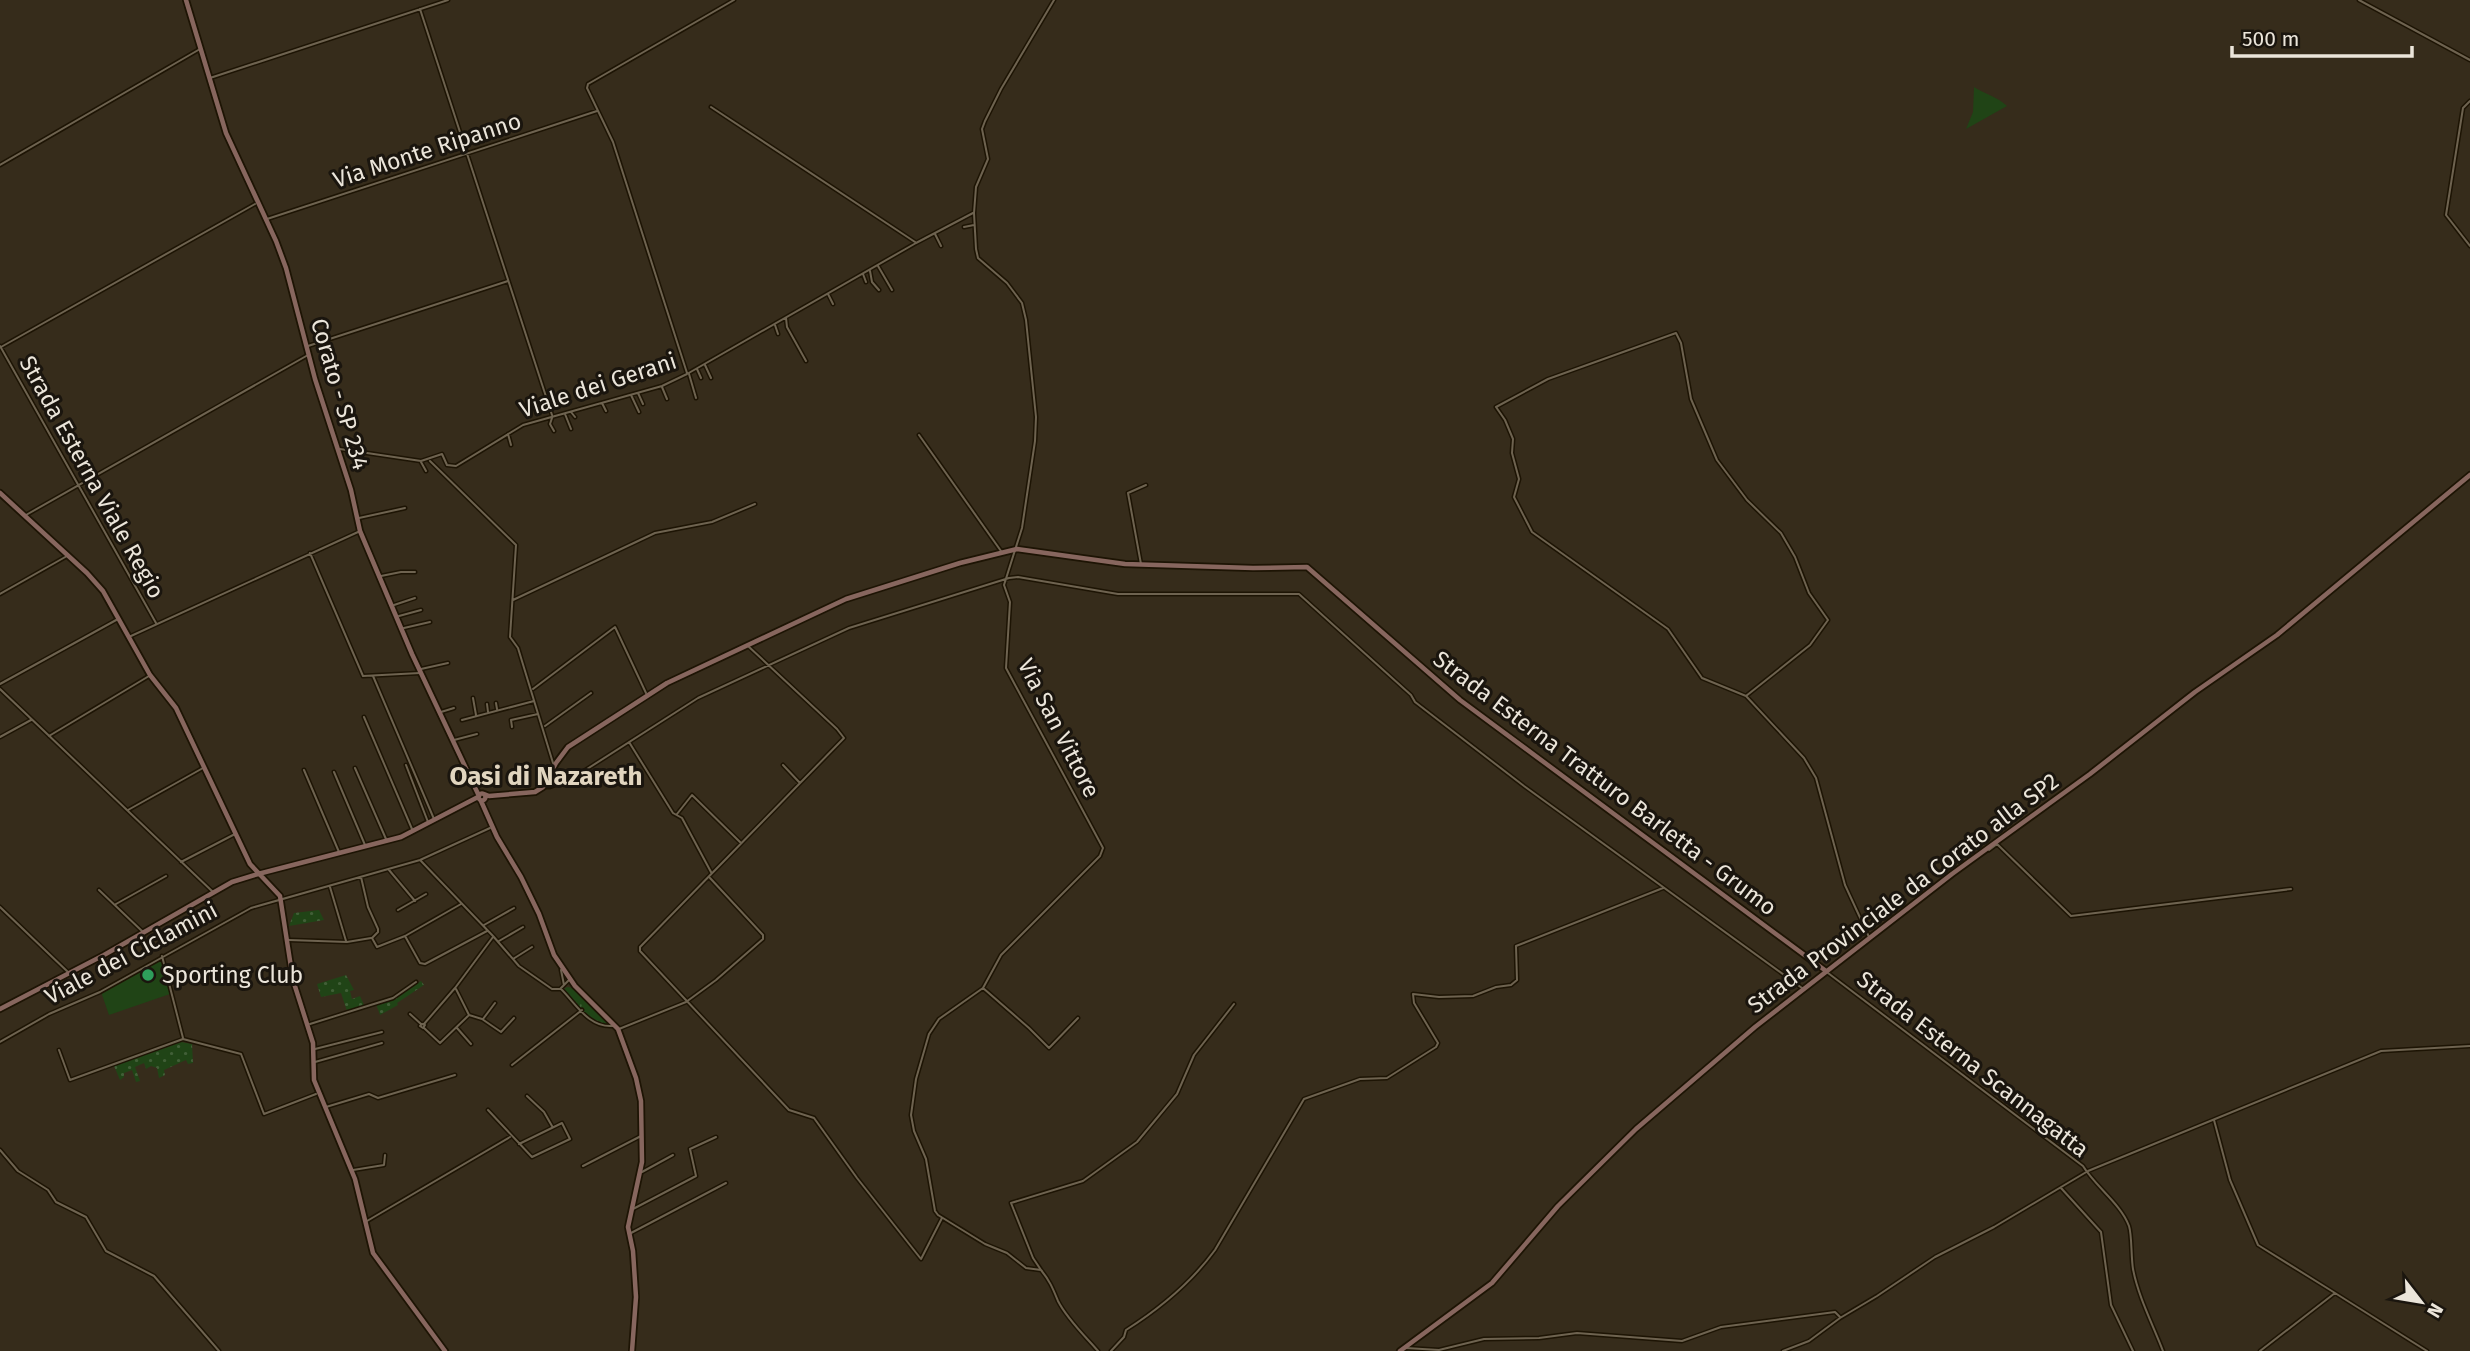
<svg xmlns="http://www.w3.org/2000/svg" width="2470" height="1351" viewBox="0 0 2470 1351" font-family="'Fira Sans',sans-serif">
  <style>
    .grass { fill: #204416 }
    .park { fill: url(#park-tufts) }
    .garden { fill: url(#garden-dots) }
    .lines { fill: none; stroke-linecap: round; stroke-linejoin: round }
    .street-casing { stroke: #1d1404; stroke-width: 5 }
    .secondary-casing { stroke: #1d1404; stroke-width: 8 }
    .street { stroke: #6e6350; stroke-width: 2 }
    .secondary { stroke: #87665e; stroke-width: 4.5 }
    .leisure-dot { fill: #2e9e5b; stroke: #1a150e; stroke-width: 2.5 }
    .labels { text-anchor: middle; stroke-width: 6; stroke-linejoin: round; paint-order: stroke }
    .street-label { font-size: 23px; fill: #ebe5da; stroke: #1a150e }
    .poi-label { font-size: 23px; fill: #ebe5da; stroke: #1a150e; text-anchor: start }
    .quarter-label { font-size: 26px; font-weight: bold; fill: #e1d5bf; stroke: #1a150e }
  </style>
  <defs>
    <pattern id="park-tufts" width="24" height="20" patternUnits="userSpaceOnUse" patternTransform="scale(1.75)"><rect width="24" height="20" fill="#204416"/><path d="M3 7l-1-3M5 7V3M7 7l1-3M15 17l-1-3M17 17v-4M19 17l1-3" fill="none" stroke="#415f37"/></pattern>
    <pattern id="garden-dots" width="8" height="8" patternUnits="userSpaceOnUse" patternTransform="scale(1.75)"><rect width="8" height="8" fill="#204416"/><path d="M2 2h.1M6 6h.1" fill="none" stroke="#415f37" stroke-width="1.8" stroke-linecap="round"/></pattern>
  </defs>
  <rect width="100%" height="100%" fill="#362c1b"/>
  <path class="grass" d="M1974 87C1985 94 1998 97 2007 106L1966 129 1973 112Z
    M161 958 170 994 109 1015 101 992Z"/>
  <path class="park" d="M567 987 573 988 611 1024C590 1027 577 1003 564 989Z"/>
  <path class="garden" d="M319 910 324 920 289 926 294 913Z
    M346 975 354 990 350 991 352 999 360 996 364 1005 347 1011 341 993 321 997 317 984Z
    M421 981 424 985 397 1003 398 1005 380 1015 376 1004 393 998Z
    M181 1042 192 1044 193 1063 188 1064 186 1060 164 1070 165 1075 159 1078 157 1068 151 1066 146 1069 144 1063 135 1067 140 1081 136 1082 132 1070 124 1073V1077L120 1080 114 1066Z"/>
  <g class="lines">
    <g class="street-casing">
      <path id="street" d="M1054 0 1001 89 985 121 982 129 988 159 976 187 974 213 976 249 978 258 1007 283 1022 303 1026 320 1036 417 1035 441 1022 528 1004 585 1010 602 1006 668 1103 848 1100 856 1001 955 983 988 939 1019 929 1034 916 1079 911 1115 914 1131 926 1159 935 1211 938 1215 985 1244 1007 1253 1026 1268 1041 1270C1050 1281 1053 1289 1058 1301 1067 1319 1085 1336 1098 1351
        M2359 0 2470 60
        M420 9 552 415
        M210 78 448 0
        M2470 101 2463 108 2446 215 2470 246
        M711 107 915 242
        M0 165 200 49
        M267 219 597 111
        M964 227 974 225
        M935 234 941 246
        M878 266 892 290
        M870 271 872 282 879 290
        M863 274 866 282
        M828 294 833 304
        M786 318 787 327 806 361
        M775 325 778 334
        M0 346 156 623
        M308 346 508 281
        M1 347 255 204
        M705 365 711 378
        M697 369 701 378
        M687 373 613 142 587 88 588 84 734 0
        M689 374 696 398
        M662 387 667 399
        M638 393 643 404
        M631 395 639 412
        M602 403 606 411
        M571 412 575 417
        M565 414 571 429
        M552 418 550 424 554 431
        M508 434 511 445
        M919 435 1001 551
        M340 449 421 461 442 454 447 465 456 466 523 425 662 386 687 374 916 243 973 213
        M430 461 516 545 510 637 518 648 553 763
        M421 462 426 471
        M26 515 308 355
        M359 518 405 508
        M310 553 363 676 420 673
        M1141 564 1128 493 1146 485
        M381 576 401 572H415
        M0 594 67 556
        M513 600 655 533 712 522 755 504
        M394 605 415 598
        M399 616 421 610
        M404 628 430 622
        M131 636 358 532
        M748 646 837 729 844 738 640 947V951L789 1110 814 1118 857 1178 921 1259 942 1218
        M421 669 448 663
        M373 676 434 819
        M0 684 118 619
        M0 689 213 892
        M533 689 615 627 646 693
        M1746 696 1810 645 1828 620 1809 593 1795 557 1781 533 1747 500 1717 460 1691 399 1681 343 1676 333 1548 379 1496 407 1505 420 1513 439 1512 453 1519 479 1514 497 1532 532 1668 629 1702 678 1746 696 1804 758 1816 778 1845 885 1869 937
        M473 698 476 715
        M496 703 497 709
        M487 704 488 712
        M441 712 454 708
        M364 717 412 829
        M462 720 534 701
        M545 726 591 693
        M512 727 511 720 538 714
        M49 736 149 676
        M0 737 31 720
        M454 740 477 734
        M629 742 673 813 682 818 711 872
        M406 765 428 822
        M783 765 800 783
        M355 768 386 839
        M304 770 339 852
        M334 772 365 845
        M544 787H550L573 778 698 698 849 628 1009 578 1018 577 1118 594H1299L1411 695 1415 702 1524 786 1802 988
        M128 810 203 768
        M677 814 692 795 741 843
        M1989 850 1997 844 2071 916 2291 889
        M421 861 493 936 519 966 552 989H560L569 980
        M181 862 235 834
        M389 870 415 901
        M361 877 368 907 378 929V932L372 938 377 947 405 936 461 904
        M330 887 346 941
        M99 890 143 932
        M116 904 166 876
        M0 907 69 973
        M398 910 426 894
        M484 925 514 908
        M405 936 420 963 425 964 487 931
        M289 940 347 942 371 938
        M499 941 523 927
        M162 956 183 1038
        M513 959 532 947
        M561 970 564 985
        M1828 973 2083 1166C2095 1186 2121 1204 2129 1226 2132 1235 2131 1257 2133 1269 2138 1296 2153 1325 2163 1351
        M983 988 1029 1028 1049 1048 1078 1018
        M456 989 469 1015 482 1019 501 1032 514 1018
        M561 989C577 1005 589 1028 613 1026
        M410 1014 421 1024
        M483 1019 495 1003
        M310 1024 393 998 416 982
        M422 1024 425 1025 423 1028 420 1026Z
        M424 1024 455 988 493 937
        M424 1028 440 1043 468 1016
        M457 1028 471 1044
        M619 1029 686 1002 716 980 763 939V935L710 878
        M0 1042 49 1014 100 992 251 908 420 860 490 828
        M315 1049 382 1032
        M59 1050 70 1080 183 1039 241 1054 264 1114 316 1094
        M315 1062 382 1043
        M512 1065 582 1010
        M527 1096 544 1112 552 1126
        M326 1107 369 1094 378 1098 455 1075
        M488 1110 532 1157 570 1139 562 1123 519 1144
        M2214 1120 2230 1180 2258 1245 2335 1293
        M0 1150 18 1171 48 1190 56 1202 86 1217 106 1251 154 1276 219 1351
        M583 1166 641 1136
        M353 1170 384 1165 385 1155
        M642 1172 673 1155
        M2061 1188 2101 1232 2111 1305 2133 1351
        M633 1209 696 1176 690 1149 716 1137
        M367 1221 510 1137
        M631 1233 726 1183
        M1041 1270 1033 1258 1011 1203 1083 1181 1137 1142 1177 1094 1194 1055 1234 1004
        M1406 1348 1439 1350 1484 1339 1539 1338 1577 1333 1682 1341 1721 1327 1835 1312 1840 1317
        M1111 1351 1124 1337 1126 1330C1159 1309 1191 1283 1215 1250L1304 1099 1360 1079 1387 1078 1436 1047 1438 1043 1414 1003 1413 994 1439 997 1473 996 1496 987 1511 985 1517 980 1516 946 1663 888
        M1783 1351 1809 1341 1840 1318 1877 1296 1935 1257 1994 1227 2088 1171 2381 1051 2470 1046
        M2260 1351 2335 1293 2427 1351"/>
    </g>
    <g class="secondary-casing">
      <path id="secondary" d="M186 0 226 133 276 241 286 268 315 379 351 490 360 531 412 654 479 796
        M0 493 87 573 103 591 150 675 176 708 250 864 280 896 293 980 313 1043 314 1080 355 1179 373 1253 445 1351
        M478.5 797a3.5 3.5 0 1 1 7 0a3.5 3.5 0 1 1-7 0Z
        M484 794 489 796 535 792 543 787 556 763 568 747 667 683 846 599 960 563 1017 549 1125 564 1253 568 1307 567 1460 700 1826 971
        M481 801 497 837 521 877 539 914 554 955 575 986 618 1029 636 1078 641 1101 642 1162 628 1227 633 1251 636 1297 632 1351
        M0 1009 104 955 232 882 258 874 401 837 478 797
        M1400 1351 1492 1283 1558 1206 1636 1129 1755 1027 1952 874 2090 774 2195 692 2277 635 2470 475"/>
    </g>
    <use href="#street" class="street"/>
    <use href="#secondary" class="secondary"/>
  </g>
  <circle class="leisure-dot" cx="148" cy="975" r="7"/>
  <g class="labels">
    <g class="street-label">
      <text transform="translate(427 150) rotate(-18)" y="8">Via Monte Ripanno</text>
      <text transform="translate(598 385) rotate(-18)" y="8">Viale dei Gerani</text>
      <text transform="translate(340 394) rotate(74)" y="8">Corato - SP 234</text>
      <text transform="translate(92 477) rotate(61)" y="8">Strada Esterna Viale Regio</text>
      <text transform="translate(1059 728) rotate(63)" y="8">Via San Vittore</text>
      <text transform="translate(1605 783) rotate(37)" y="8">Strada Esterna Tratturo Barletta - Grumo</text>
      <text transform="translate(1903 893) rotate(-37)" y="8">Strada Provinciale da Corato alla SP2</text>
      <text transform="translate(131 953) rotate(-28)" y="8">Viale dei Ciclamini</text>
      <text transform="translate(1973 1064) rotate(38)" y="8">Strada Esterna Scannagatta</text>
    </g>
    <g class="poi-label">
      <text x="162" y="983">Sporting Club</text>
    </g>
    <g class="quarter-label">
      <text x="546" y="785">Oasi di Nazareth</text>
    </g>
  </g>
  <g transform="translate(2421 1302) rotate(121)" stroke="#1a150e" stroke-width="5" paint-order="stroke">
  <path d="M0-5L12 26L0 18L-12 26Z" fill="#ebe5da"/>
  <text y="-10" font-size="19" font-weight="bold" text-anchor="middle" fill="#ebe5da">N</text>
  </g>
  <path d="M2232 46v10h180v-10" fill="none" stroke="#ebe5da" stroke-width="3.5"/>
  <text x="2242" y="46" font-size="21" fill="#ebe5da" stroke="#1a150e" stroke-width="5" paint-order="stroke">500 m</text>
</svg>
